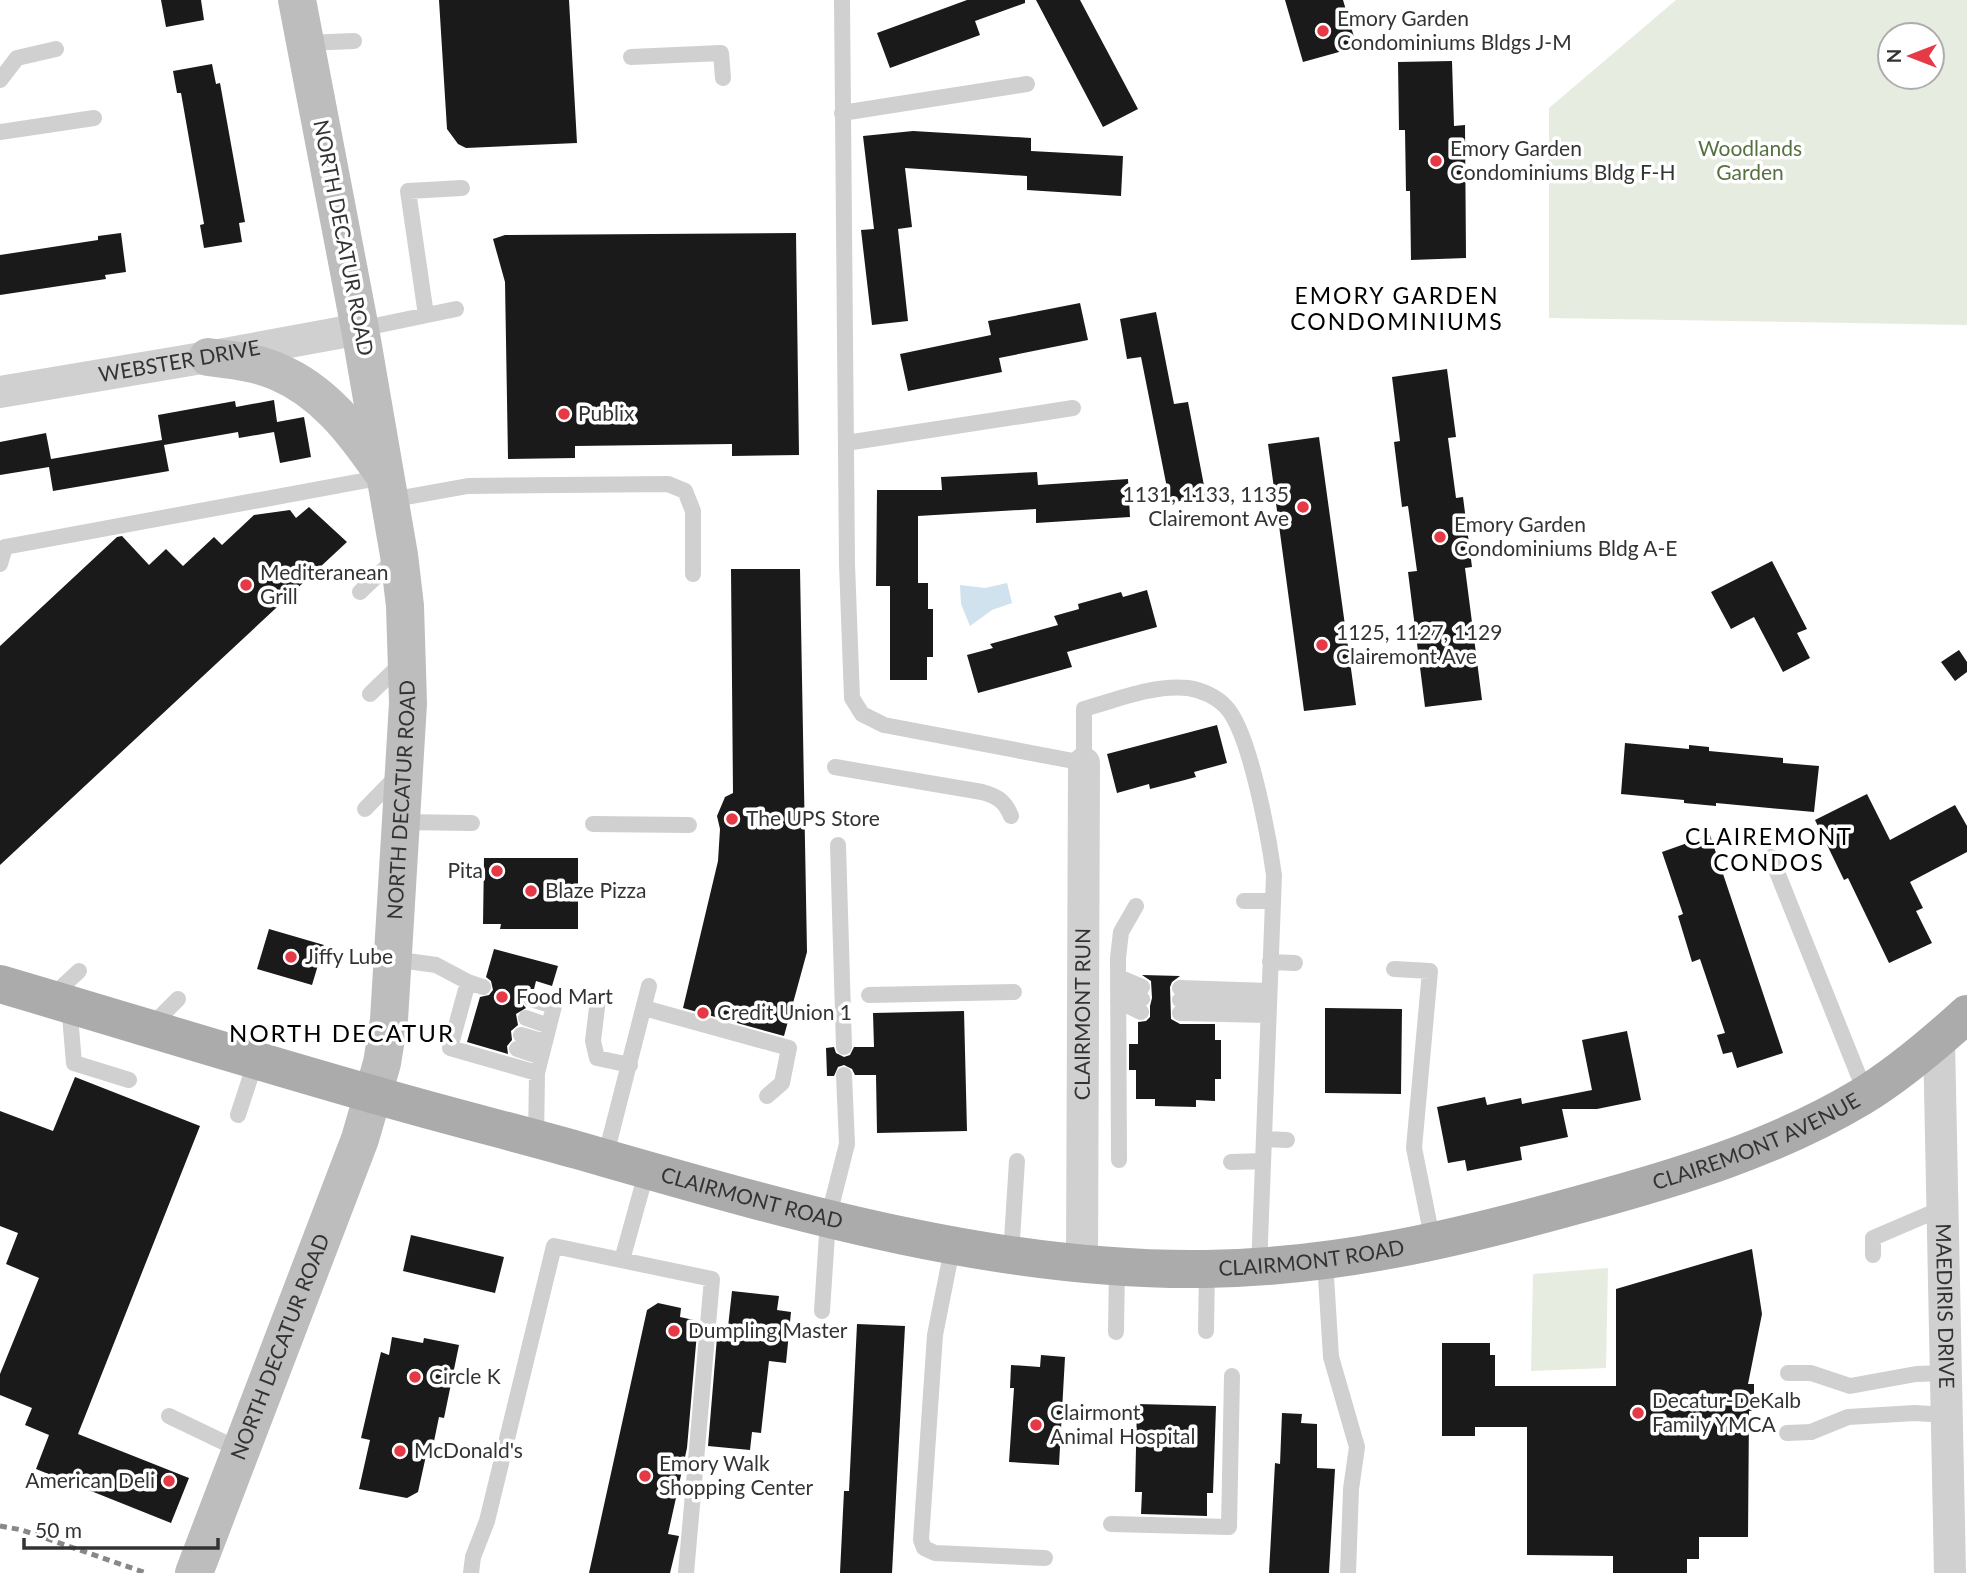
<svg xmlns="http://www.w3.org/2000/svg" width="1967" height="1573" viewBox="0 0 1967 1573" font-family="Lato,sans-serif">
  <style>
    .green { fill: #e6ecdf; fill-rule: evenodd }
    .water { fill: #cfe2ee }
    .building { fill: #1a1a1a }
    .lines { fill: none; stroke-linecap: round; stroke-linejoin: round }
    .service { stroke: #d0d0d0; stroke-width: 16 }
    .minor { stroke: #d0d0d0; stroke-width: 32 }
    .secondary { stroke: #bdbdbd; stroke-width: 38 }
    .primary { stroke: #ababab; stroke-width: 38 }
    .rail { stroke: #888; stroke-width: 5; stroke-dasharray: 7 5; stroke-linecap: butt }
    .poi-dot { fill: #e63946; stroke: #fff; stroke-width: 2.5 }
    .labels { text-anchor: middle; stroke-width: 7; stroke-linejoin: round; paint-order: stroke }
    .poi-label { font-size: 21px; fill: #333; stroke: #fff; text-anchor: start }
    .park-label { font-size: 21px; fill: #56703f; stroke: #fff }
    .street-label { font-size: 21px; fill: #333; stroke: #fff }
    .neighbourhood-label { font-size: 23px; letter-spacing: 2px; fill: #000; stroke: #fff }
    .quarter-label { font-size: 24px; letter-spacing: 2px; fill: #000; stroke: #fff }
  </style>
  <rect width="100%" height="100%" fill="#fff"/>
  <path class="green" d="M1676 0H1967V325L1549 318V108ZM1932 35V77H1890V35Z
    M1608 1268 1606 1368 1531 1371 1533 1274Z"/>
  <path class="water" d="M1007 583 1012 603 992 610 970 626 961 604 960 585 985 588Z"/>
  <path class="building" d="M161 0H201L204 20 166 27Z
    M439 0H569L577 143 466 148 458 144 447 129Z
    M967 0H1025V3L975 21 980 35 890 68 877 33Z
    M1036 0H1080L1138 109 1103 127Z
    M1285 0H1343L1357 47 1303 62Z
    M1452 61 1454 126 1465 125 1466 258 1411 260 1410 191H1406L1405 130H1399L1398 62Z
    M212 64 216 84 220 83 245 222 239 223 242 242 204 248 200 225 204 224 181 93H177L173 71Z
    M913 131 1031 138V151L1123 156 1121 196 1027 190V176L905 168 912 227 898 229 908 321 872 325 861 230 874 229 863 136Z
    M121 233 126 272 105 275 106 279 0 295V255L98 240V236Z
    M796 233 799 455 732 456V444L575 446V458L508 459 505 282 493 239 505 235Z
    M1080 303 1088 340 999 358 1002 372 908 391 900 354 991 335 988 321Z
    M1156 312 1174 404 1188 402 1206 496 1170 503 1141 357 1127 359 1120 319Z
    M1447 369 1456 437 1448 438 1456 498 1463 497 1472 567 1465 568 1482 700 1425 707 1408 572 1417 571 1408 506 1402 507 1394 442 1400 441 1392 377Z
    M274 400 277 422 304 417 311 457 280 463 274 432 239 438 238 432 164 445 169 471 53 491 49 467 0 475V442L46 433 51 459 162 440 158 415 235 401 236 407Z
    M1319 437 1356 705 1304 711 1268 444Z
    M1037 472 1038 485 1128 479 1130 517 1036 523V509L918 516V583H928V609H933V657H927V680H890V586H876L877 490H942L941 477Z
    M309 507 347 542 0 865V646L117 537 122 536 149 565 166 549 183 566 214 537 222 545 254 515 290 510 296 518Z
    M1772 561 1807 629 1797 633 1810 658 1783 672 1754 617 1731 629 1711 592Z
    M731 569H800L807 952 784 1036 683 1008 718 861 720 829 717 816 725 797 733 793Z
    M1147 590 1157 627 1067 652 1072 667 978 693 967 655 993 648 990 644 1058 625 1054 616 1079 609 1078 604 1121 592 1123 597Z
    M1959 650 1967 662V672L1955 681 1941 662Z
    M1217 725 1227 763 1194 772 1196 777 1181 781 1150 789 1149 784 1117 793 1107 754Z
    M1625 743 1689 749V745L1709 747V751L1783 758V763L1819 766 1814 812 1716 803V806L1684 803V800L1621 794Z
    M1867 794 1890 840 1955 805 1967 826V852L1910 882 1923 908 1916 911 1932 943 1889 963 1848 878 1844 880 1815 820Z
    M1710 835 1783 1053 1737 1068 1732 1052 1723 1054 1717 1035 1725 1033 1700 959 1692 962 1678 916 1683 914 1662 852Z
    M484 858H578V929H500L501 924H483Z
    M269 929 324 945 312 985 257 969Z
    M494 949 558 966 552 986 536 981 534 989H528L521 995V1002L526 1008 516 1014 518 1025 511 1031 512 1040 507 1046 508 1054 467 1042 480 997 489 995 493 990 491 981 486 977Z
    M1142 975 1180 976 1172 982 1170 987 1171 1019 1180 1024H1215V1040H1221V1079H1215V1101L1196 1100V1107L1155 1106V1099H1136V1070H1129V1044H1138V1022L1146 1021 1150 1017V1006L1152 998 1151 981Z
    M1325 1008 1402 1009 1401 1094 1325 1093Z
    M964 1011 967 1131 877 1133 876 1075H855L852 1069 844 1065 838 1067 834 1076H827L826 1048 834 1047 836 1053 844 1057 850 1055 854 1047H874L873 1013Z
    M1627 1031 1641 1100 1597 1109H1562L1568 1137 1520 1147 1522 1160 1467 1171 1465 1160 1448 1163 1437 1107 1485 1097 1487 1105 1521 1098 1522 1104 1592 1090 1582 1040Z
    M75 1077 200 1126 78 1434 189 1478 171 1523 36 1469 49 1435 25 1425 32 1408 0 1395V1374L39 1278 6 1264 18 1233 0 1226V1111L53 1131Z
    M411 1235 504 1257 495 1293 403 1271Z
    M1752 1249 1762 1314 1748 1384H1754V1407L1753 1411H1749L1748 1537H1699V1559H1687V1573H1613V1556L1527 1555V1427H1475V1436H1442V1343H1490V1355H1495V1386H1616V1289Z
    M732 1291 779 1296 777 1310 791 1312 786 1363 769 1361 761 1433 752 1432 750 1450 708 1446 718 1325 728 1327Z
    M658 1303 681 1308 680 1317 698 1321 687 1448 668 1534 679 1536 670 1573H589L647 1310Z
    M857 1324 905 1326 892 1573H840L844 1491H849Z
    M392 1337 423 1343 424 1338 459 1345 444 1418 439 1417 432 1451H427L418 1492 407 1498 359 1489 370 1440 361 1438 381 1352 389 1355Z
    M1041 1355 1065 1357 1059 1465 1009 1462 1014 1388H1010L1011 1365 1040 1367Z
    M1137 1404 1216 1406 1213 1493H1207V1516L1141 1514 1142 1492H1135Z
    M1282 1413 1302 1414 1301 1423 1317 1424V1468L1335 1469 1329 1573H1269L1275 1463 1280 1464Z"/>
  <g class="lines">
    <path class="service" d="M842 0 847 564 852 698 862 714 884 725 1084 763V709C1116 700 1155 684 1188 688 1202 690 1217 697 1226 707 1250 732 1269 839 1274 875L1259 1268
      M306 43 354 41
      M631 57 721 53 723 78
      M0 80 17 58 56 49
      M842 113 1027 84
      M0 132 94 118
      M426 315 408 191 462 188
      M360 329 456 309
      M846 443 1073 408
      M390 500 468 486 668 484 685 491 693 511V574
      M0 564 5 547 384 477
      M360 592 396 558
      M370 694 402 663
      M835 767 982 792C997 796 1005 801 1011 816
      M365 809 397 776
      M400 822 472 823
      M593 824 689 825
      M838 845 844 1047
      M1771 857 1866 1094
      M1244 901H1273
      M393 959 436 965 468 982 483 987
      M1270 962 1295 963
      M1394 969 1430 971 1414 1148 1433 1242
      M1118 977 1142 987
      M468 982 450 1048 537 1073
      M1180 988 1269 991
      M1118 990 1142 999
      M869 995 1014 992
      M50 998 79 971
      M531 999 554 1006 537 1073 536 1139
      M598 999 593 1041 597 1058 630 1065
      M1180 1000 1269 1003
      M1118 1001 1141 1012
      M69 1004 74 1063 129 1080
      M644 1008 789 1048 782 1083 767 1096
      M1180 1013 1268 1015
      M526 1018 549 1026
      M151 1026 178 999
      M521 1035 545 1042
      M517 1049 541 1057
      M238 1115 256 1060
      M1264 1139 1287 1140
      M605 1158 649 986
      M1119 1160 1118 958 1121 932 1136 906
      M1231 1162 1263 1161
      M953 1244 935 1335 921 1540 924 1548 935 1553 1045 1558
      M1011 1255 1017 1161
      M1873 1255V1238L1943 1208
      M622 1260 647 1170
      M1325 1261 1331 1357 1357 1447 1351 1489 1348 1573
      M822 1311 828 1219 847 1144 844 1075
      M1206 1331 1207 1269
      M1116 1332 1117 1266
      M1788 1373H1811L1850 1386 1916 1374 1947 1373
      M169 1416 242 1451
      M1787 1433 1811 1432 1848 1417 1915 1413 1947 1415
      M1111 1524 1229 1527 1232 1376
      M471 1573 473 1557 487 1521 554 1246 712 1279 686 1573"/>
    <g class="minor">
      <path id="s1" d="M0 392 208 357 360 329"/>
      <path id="s2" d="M1939 1040 1950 1573"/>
      <path id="s3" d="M1082 1264 1084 763"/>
    </g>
    <g class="secondary">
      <path d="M208 357C231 360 256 362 278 372 323 391 353 430 380 469"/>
      <path id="s4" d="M194 1573 360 1139 382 1063 389 1020 408 703 405 606 399 555 360 329 297 0"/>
    </g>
    <path class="primary" id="s5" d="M0 984C136 1024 271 1066 407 1104 464 1120 520 1134 577 1150 780 1208 992 1272 1205 1269 1337 1267 1455 1239 1581 1204 1677 1178 1776 1148 1861 1097 1899 1074 1934 1044 1967 1014"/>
    <path class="rail" d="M0 1526 22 1530 146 1573"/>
  </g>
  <g class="poi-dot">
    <circle cx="1323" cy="31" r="7"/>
    <circle cx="1436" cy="161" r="7"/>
    <circle cx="564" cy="414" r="7"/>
    <circle cx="1303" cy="507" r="7"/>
    <circle cx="1440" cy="537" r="7"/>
    <circle cx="246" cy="585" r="7"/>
    <circle cx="1322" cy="645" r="7"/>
    <circle cx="732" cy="819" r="7"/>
    <circle cx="497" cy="871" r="7"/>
    <circle cx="531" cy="891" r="7"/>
    <circle cx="291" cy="957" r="7"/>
    <circle cx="502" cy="997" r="7"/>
    <circle cx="703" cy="1013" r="7"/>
    <circle cx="674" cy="1331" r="7"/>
    <circle cx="415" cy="1377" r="7"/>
    <circle cx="1638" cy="1413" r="7"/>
    <circle cx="1036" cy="1425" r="7"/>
    <circle cx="400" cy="1451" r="7"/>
    <circle cx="645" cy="1476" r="7"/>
    <circle cx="169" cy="1481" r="7"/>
  </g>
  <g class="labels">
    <g class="poi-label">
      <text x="1337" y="26">Emory Garden<tspan x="1337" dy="24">Condominiums Bldgs J-M</tspan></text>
      <text x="1450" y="156">Emory Garden<tspan x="1450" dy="24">Condominiums Bldg F-H</tspan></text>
      <text x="578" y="421">Publix</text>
      <text x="1289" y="502" text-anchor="end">1131, 1133, 1135<tspan x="1289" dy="24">Clairemont Ave</tspan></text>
      <text x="1454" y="532">Emory Garden<tspan x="1454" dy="24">Condominiums Bldg A-E</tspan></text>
      <text x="260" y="580">Mediteranean<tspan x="260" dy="24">Grill</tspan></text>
      <text x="1336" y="640">1125, 1127, 1129<tspan x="1336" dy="24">Clairemont Ave</tspan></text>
      <text x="746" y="826">The UPS Store</text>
      <text x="483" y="878" text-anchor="end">Pita</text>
      <text x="545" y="898">Blaze Pizza</text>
      <text x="305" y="964">Jiffy Lube</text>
      <text x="516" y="1004">Food Mart</text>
      <text x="717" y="1020">Credit Union 1</text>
      <text x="688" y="1338">Dumpling Master</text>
      <text x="429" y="1384">Circle K</text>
      <text x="1652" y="1408">Decatur-DeKalb<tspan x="1652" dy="24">Family YMCA</tspan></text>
      <text x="1050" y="1420">Clairmont<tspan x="1050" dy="24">Animal Hospital</tspan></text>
      <text x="414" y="1458">McDonald's</text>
      <text x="659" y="1471">Emory Walk<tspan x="659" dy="24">Shopping Center</tspan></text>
      <text x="155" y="1488" text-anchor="end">American Deli</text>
    </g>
    <g class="park-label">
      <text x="1750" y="156">Woodlands<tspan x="1750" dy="24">Garden</tspan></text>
    </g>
    <g class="street-label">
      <text transform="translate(343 238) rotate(79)" y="7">NORTH DECATUR ROAD</text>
      <text dy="7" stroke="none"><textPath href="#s1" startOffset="182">WEBSTER DRIVE</textPath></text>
      <text dy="7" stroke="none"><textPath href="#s4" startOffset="808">NORTH DECATUR ROAD</textPath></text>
      <text dy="7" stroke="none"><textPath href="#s3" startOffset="250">CLAIRMONT RUN</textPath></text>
      <text dy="7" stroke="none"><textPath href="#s5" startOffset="1811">CLAIREMONT AVENUE</textPath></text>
      <text dy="7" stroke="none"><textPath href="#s5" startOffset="782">CLAIRMONT ROAD</textPath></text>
      <text dy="7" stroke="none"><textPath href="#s5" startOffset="1349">CLAIRMONT ROAD</textPath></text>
      <text dy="7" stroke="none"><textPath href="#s2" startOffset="266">MAEDIRIS DRIVE</textPath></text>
      <text dy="7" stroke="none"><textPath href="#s4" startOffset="242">NORTH DECATUR ROAD</textPath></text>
    </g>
    <g class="neighbourhood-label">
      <text x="1397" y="304">EMORY GARDEN<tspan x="1397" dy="26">CONDOMINIUMS</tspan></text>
      <text x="1769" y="845">CLAIREMONT<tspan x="1769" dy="26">CONDOS</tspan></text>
    </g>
    <g class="quarter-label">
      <text x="342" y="1042">NORTH DECATUR</text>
    </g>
  </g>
  <g transform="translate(1911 56) rotate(270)"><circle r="33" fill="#ffffff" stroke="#adadad" stroke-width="2"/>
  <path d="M0-5L12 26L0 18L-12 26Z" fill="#e63946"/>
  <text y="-10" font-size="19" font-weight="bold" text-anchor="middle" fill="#333333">N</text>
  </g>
  <path d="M24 1538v10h194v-10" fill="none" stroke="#333333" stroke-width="3.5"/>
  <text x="35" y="1538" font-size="21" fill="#333333" stroke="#ffffff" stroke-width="5" paint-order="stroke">50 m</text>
</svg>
